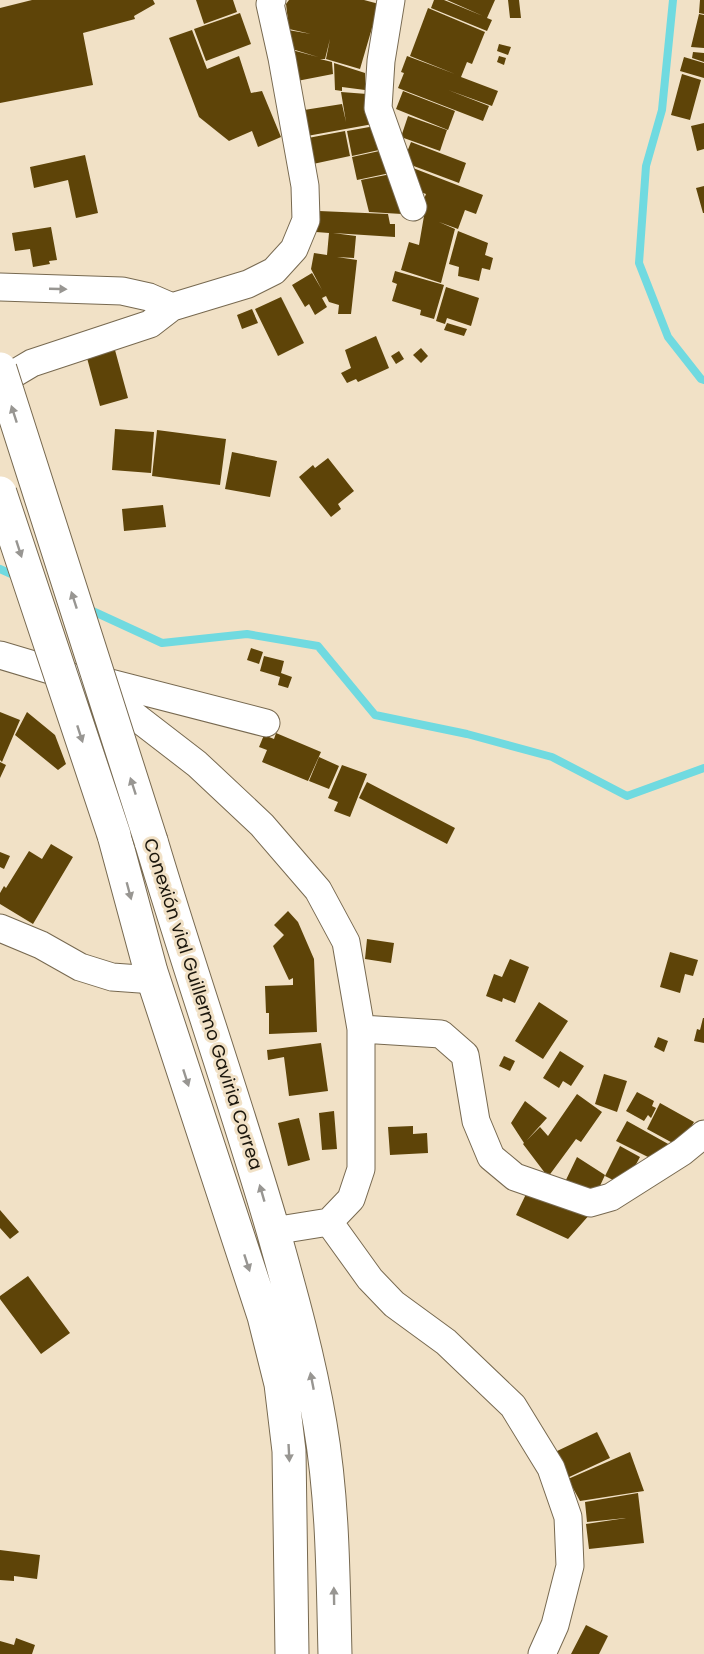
<svg xmlns="http://www.w3.org/2000/svg" width="704" height="1654" viewBox="0 0 704 1654" font-family="Poppins,sans-serif">
  <style>
    .lines { fill: none; stroke-linecap: round; stroke-linejoin: round }
    .stream { stroke: #70dae0; stroke-width: 8 }
    .building { fill: #5e4408 }
    .minor-casing { stroke: #776950; stroke-width: 29 }
    .highway-casing { stroke: #776950; stroke-width: 35 }
    .minor { stroke: #fff; stroke-width: 27 }
    .highway { stroke: #fff; stroke-width: 33 }
    .highway-bridge-casing { stroke: #776950; stroke-width: 35; stroke-linecap: butt }
    .highway-bridge { stroke: #fff; stroke-width: 33 }
    .oneway { fill: #989692 }
    .labels { text-anchor: middle; stroke-width: 6; stroke-linejoin: round; paint-order: stroke }
    .street-label { font-size: 18px; fill: #1b160c; stroke: #f1e1c6 }
  </style>
  <rect width="100%" height="100%" fill="#f1e1c6"/>
  <g class="lines">
    <path class="stream" d="M673 0 662 110 646 166 639 263 668 337 701 379 704 380
      M0 569 18 577
      M86 608 162 643 247 634 318 646 375 715 467 734 552 757 627 796 704 768"/>
  </g>
  <path class="building" d="M32 0H153L155 4 134 16 135 19 83 33 93 85 0 103V8Z
    M196 0H233L237 12 204 24Z
    M289 0H364L379 4 360 69 326 59 330 39 325 59H320L332 62 333 74 297 81 292 50 318 57 292 49 288 30 311 34 289 29 286 4Z
    M434 0H444L483 16 447 0H495L487 18 492 20 487 31 431 8Z
    M508 0H519L521 18H510Z
    M700 0H704V14L699 13Z
    M428 8 485 32 472 64 467 62 461 77 498 91 492 106 448 90 489 106 483 121 398 88 404 73 401 72 407 56 455 74 410 56Z
    M240 13 251 44 206 61 194 29Z
    M699 14 704 15V48L691 47Z
    M192 30 207 69 239 56 251 93 262 91 281 137 258 147 252 131 229 141 199 117 169 38Z
    M499 44 511 47 508 55 497 51Z
    M693 52 704 53V62L692 58Z
    M499 56 506 58 504 65 497 62Z
    M684 57 704 63V78L680 71Z
    M334 63 365 73V90L342 87V91L335 90Z
    M682 74 701 80 690 120 671 115Z
    M403 91 455 111 448 130 396 109Z
    M341 92 367 94 373 124 307 136 304 110 342 104 346 122Z
    M408 116 447 130 440 151 401 137Z
    M704 123V149L697 151 691 126Z
    M375 126 379 150 352 156 347 131Z
    M345 131 350 156 313 164 308 138Z
    M411 142 466 163 459 183 403 162Z
    M384 150 390 173 357 180 352 157Z
    M85 155 98 213 76 218 68 180 34 188 30 167Z
    M413 168 483 195 476 214 465 210 458 229 439 222 455 229 441 283 401 270 409 242 419 245 424 216 418 214 426 194 412 189Z
    M391 174 402 214 369 212 361 180Z
    M704 186V213H703L696 188Z
    M319 211 388 214 390 224H395V237L333 233 356 236 354 258 337 257 357 260 351 314H338L339 305 329 302 326 296 322 298 327 307 315 315 309 304 305 307 292 285 312 273 322 290 311 269 314 253 327 255 329 233 316 232Z
    M51 227 57 260 49 261 50 264 33 267 30 249 15 251 12 233Z
    M458 231 488 243 485 255 493 258 490 270 482 268 479 281 458 276 459 267 449 264Z
    M395 271 444 285 434 319 420 315 421 310 392 301 397 284 392 282Z
    M446 287 479 298 471 326 447 318 445 324 436 321Z
    M281 297 304 343 278 356 255 309Z
    M252 309 258 323 242 329 237 315Z
    M447 323 467 329 464 336 444 330Z
    M376 336 389 368 358 382 356 379 347 383 341 373 351 368 345 350Z
    M421 348 428 356 421 363 413 355Z
    M115 350 128 398 100 406 87 358Z
    M399 351 404 359 396 364 391 356Z
    M115 429 154 432 151 473 112 470Z
    M157 430 226 439 220 485 152 476Z
    M232 452 277 461 270 497 225 489Z
    M328 458 354 491 338 504 341 509 331 517 299 477 313 465 315 468Z
    M163 505 166 527 124 531 122 509Z
    M251 648 263 652 259 664 247 660Z
    M264 656 284 661 281 673 292 677 288 688 278 685 280 677 260 671Z
    M0 712 20 720 2 762 0 760Z
    M27 712 55 735 66 764 58 770 15 735Z
    M276 733 321 752 308 781 262 762 267 750 259 747 264 735 274 739Z
    M319 757 339 766 329 789 309 781Z
    M0 762 6 765 0 778Z
    M342 765 367 774 350 817 334 811 338 802 328 798Z
    M367 782 455 828 447 844 359 798Z
    M51 844 73 857 33 924 0 904V893L4 886 6 888 29 851 42 859Z
    M0 852 10 856 4 869 0 867Z
    M288 911 298 922 314 959 317 1032 269 1034V1013H266L265 986 293 985V978L289 980 273 946 284 935 274 925Z
    M367 939 394 943 391 963 365 959Z
    M670 952 698 960 693 976 685 974 680 993 660 987Z
    M510 959 529 967 515 1003 503 998 502 1002 486 996 494 974 502 977Z
    M539 1002 568 1021 543 1059 515 1041Z
    M703 1018H704V1043L694 1041 697 1029 700 1030Z
    M658 1037 668 1041 664 1052 654 1047Z
    M321 1043 328 1091 289 1096 284 1057 268 1060 267 1050Z
    M560 1051 584 1066 571 1086 563 1081 559 1088 543 1078Z
    M504 1056 515 1061 510 1071 499 1066Z
    M604 1074 627 1081 617 1112 595 1104Z
    M637 1092 654 1101 652 1106 656 1108 651 1118 648 1115 644 1121 626 1111Z
    M577 1094 602 1112 581 1142 576 1139 548 1177 523 1144 524 1143 511 1123 525 1101 547 1118 527 1140 540 1127 548 1136Z
    M660 1103 694 1122 680 1147 647 1129Z
    M334 1111 337 1149 322 1150 319 1113Z
    M299 1118 310 1160 288 1166 278 1123Z
    M627 1121 679 1150 660 1163 616 1141Z
    M413 1126V1134L427 1133 428 1153 390 1155 388 1127Z
    M620 1146 640 1157 627 1181 621 1184 605 1176Z
    M577 1157 605 1175 594 1199 564 1184Z
    M527 1192 591 1213 568 1239 516 1215Z
    M0 1210 19 1232 10 1239 0 1228Z
    M28 1276 70 1333 41 1354 0 1299V1296Z
    M597 1432 610 1458 567 1478 555 1452Z
    M630 1452 644 1491 580 1501 568 1479Z
    M638 1493 644 1543 589 1549 586 1524 626 1518 587 1522 585 1502Z
    M0 1550 40 1555 37 1579 14 1576V1581L0 1580Z
    M586 1625 608 1636 599 1654H571Z
    M16 1638 35 1645 32 1654H0V1641L14 1645Z"/>
  <g class="lines">
    <g class="minor-casing">
      <path id="minor" d="M391 0 381 61 378 108 413 207
        M0 287 122 291 149 297 172 307
        M0 382 32 363 150 324 172 307 248 284 274 271 294 249 306 220 305 186 282 58 270 4 272 0
        M0 655 67 675 127 710 197 764 262 825 318 890 346 942 361 1029V1169L351 1199 329 1222 273 1231
        M91 678 266 723
        M0 928 41 945 80 967 112 977 154 980
        M361 1029 441 1034 465 1055 476 1121 491 1157 515 1177 590 1203 611 1197 682 1152 704 1134
        M329 1222 370 1279 394 1304 446 1342 513 1406 551 1468 568 1517 570 1566 555 1625 542 1654"/>
    </g>
    <g class="highway-casing">
      <path id="highway" d="M114 835 151 972 264 1316 281 1384 289 1451 292 1654
        M151 841C190 972 235 1100 273 1230 291 1294 309 1358 320 1424 333 1500 333 1577 335 1654"/>
    </g>
    <use href="#minor" class="minor"/>
    <use href="#highway" class="highway"/>
    <g class="highway-bridge-casing">
      <path id="highway-bridge" d="M0 369 151 841
        M0 493 114 835"/>
    </g>
    <use href="#highway-bridge" class="highway-bridge"/>
  </g>
  <defs><path id="oneway-solid" d="M-6-.8H1V-3.2L6.5 0L1 3.2V.8H-6Z" transform="scale(1.5)"/></defs>
  <g class="oneway">
    <use href="#oneway-solid" transform="translate(58 289) rotate(2)"/>
    <use href="#oneway-solid" transform="translate(14 414) rotate(-108)"/>
    <use href="#oneway-solid" transform="translate(19 549) rotate(72)"/>
    <use href="#oneway-solid" transform="translate(74 600) rotate(-108)"/>
    <use href="#oneway-solid" transform="translate(80 734) rotate(72)"/>
    <use href="#oneway-solid" transform="translate(133 786) rotate(-108)"/>
    <use href="#oneway-solid" transform="translate(129 891) rotate(75)"/>
    <use href="#oneway-solid" transform="translate(186 1078) rotate(72)"/>
    <use href="#oneway-solid" transform="translate(262 1193) rotate(-106)"/>
    <use href="#oneway-solid" transform="translate(247 1263) rotate(72)"/>
    <use href="#oneway-solid" transform="translate(312 1381) rotate(-101)"/>
    <use href="#oneway-solid" transform="translate(289 1453) rotate(87)"/>
    <use href="#oneway-solid" transform="translate(334 1596) rotate(-91)"/>
  </g>
  <g class="labels">
    <g class="street-label">
      <text transform="translate(203 1004) rotate(72)" y="6">Conexión vial Guillermo Gaviria Correa</text>
    </g>
  </g>
</svg>
